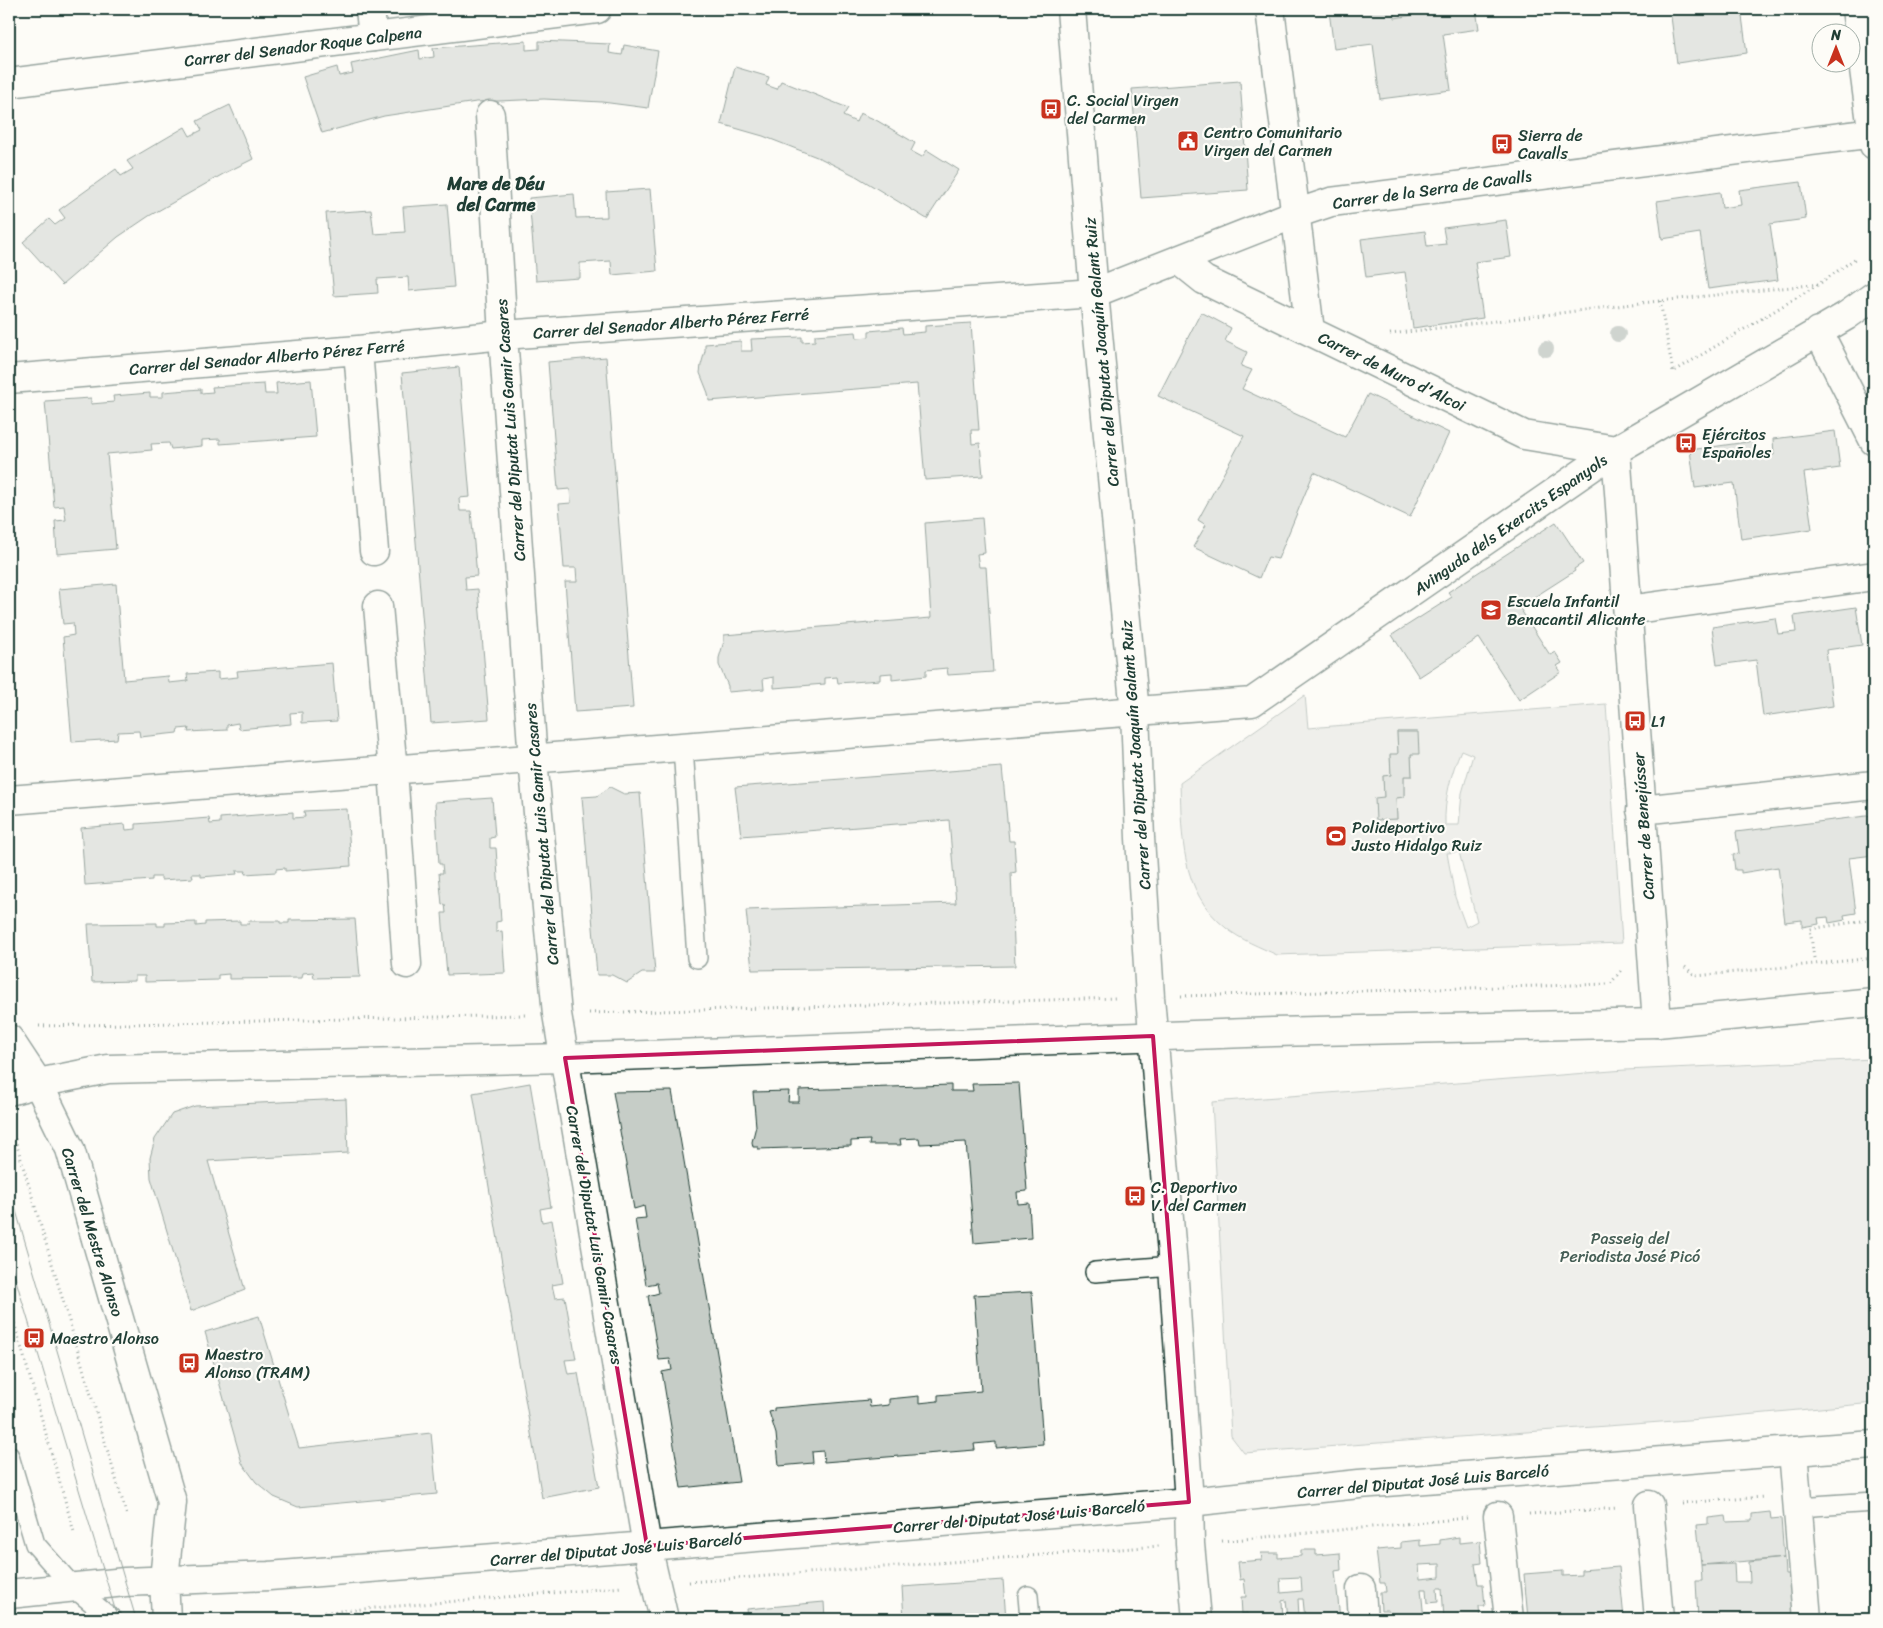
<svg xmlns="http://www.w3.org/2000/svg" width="1883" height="1628" viewBox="0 0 1883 1628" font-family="Sriracha,sans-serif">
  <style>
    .green { fill: #dde0db; stroke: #7e8e88; fill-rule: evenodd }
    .building { fill: #c6cdc7; stroke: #1f3d34; fill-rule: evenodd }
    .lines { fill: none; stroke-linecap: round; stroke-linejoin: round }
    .service-casing { stroke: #1f3d34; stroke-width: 22 }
    .pedestrian-casing { stroke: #1f3d34; stroke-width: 31 }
    .minor-casing { stroke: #1f3d34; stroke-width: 31 }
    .tertiary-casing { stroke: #1f3d34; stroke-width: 31 }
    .secondary-casing { stroke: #1f3d34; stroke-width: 31 }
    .path { stroke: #1f3d34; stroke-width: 3; stroke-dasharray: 1 4; stroke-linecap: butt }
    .service { stroke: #fdfcf7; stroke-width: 19 }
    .pedestrian { stroke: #fdfcf7; stroke-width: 28 }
    .minor { stroke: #fdfcf7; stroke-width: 28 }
    .tertiary { stroke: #fdfcf7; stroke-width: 28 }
    .secondary { stroke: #fdfcf7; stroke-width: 28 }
    .tram { stroke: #1f3d34; stroke-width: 1 }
    .tree { fill: #98a59e }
    .marked { fill: none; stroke: #c2185b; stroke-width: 4; stroke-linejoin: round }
    .labels { text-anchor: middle; stroke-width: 4.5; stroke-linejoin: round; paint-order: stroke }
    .street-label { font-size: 16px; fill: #1f3d34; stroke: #fdfcf7 }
    .poi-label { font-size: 16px; fill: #1f3d34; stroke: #fdfcf7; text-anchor: start }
    .park-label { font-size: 16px; fill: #455e55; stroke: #fdfcf7 }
    .neighbourhood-label { font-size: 18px; font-weight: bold; fill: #1f3d34; stroke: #fdfcf7 }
  </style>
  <rect width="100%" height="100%" fill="#fdfcf7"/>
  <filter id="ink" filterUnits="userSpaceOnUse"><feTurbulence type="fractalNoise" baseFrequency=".02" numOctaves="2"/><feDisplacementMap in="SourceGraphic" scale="10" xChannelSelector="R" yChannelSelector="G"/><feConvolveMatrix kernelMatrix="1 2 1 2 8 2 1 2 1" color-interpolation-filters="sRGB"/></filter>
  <g filter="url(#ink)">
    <path class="green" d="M1305 695 1308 728 1606 704 1622 943 1277 955C1260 947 1241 940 1226 928 1180 891 1182 837 1180 783ZM1397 732H1417L1418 753 1411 754 1412 776H1404V797L1396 798 1397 819H1376L1384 797 1383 776 1391 775 1390 755 1398 754ZM1461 750 1473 755 1462 793 1459 825H1445C1444 800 1451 773 1461 750ZM1459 852 1477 921 1466 927 1455 897 1447 853Z
      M1874 1059V1403L1701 1419 1244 1453 1231 1436 1212 1102 1625 1070Z"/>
    <path class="building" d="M1344 9H1394L1395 18 1413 15V9H1476L1479 29 1443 34 1451 90 1380 99 1373 44 1334 49 1329 11Z
      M1670 9H1741L1747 53 1677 63Z
      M526 41V50L539 49V41L610 44 609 53 622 55 624 45 658 51 648 108 602 102 544 99 476 102 384 116 322 133 303 77 337 67 339 76 353 73 351 64 419 50 420 59 434 57 433 48Z
      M735 67 769 77 766 85 777 89 781 81 848 108 843 116 856 122 860 113 876 120 915 143 911 151 922 157 927 150 959 170 927 219 856 176 822 159 763 136 721 124Z
      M1240 81 1248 190 1141 198 1132 89Z
      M230 105 253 159 225 173 149 216 118 237 62 285 23 242 49 219 55 225 65 218 59 210 116 169 121 176 133 169 127 161 185 127 190 136 202 130 197 121Z
      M1801 182 1806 219 1770 224 1778 280 1708 289 1700 233 1662 239 1657 201 1720 192 1722 208 1741 205 1739 190Z
      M650 189 657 271 612 275 611 261 580 263V278L536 281 529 198 574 194 576 218 607 217 606 192Z
      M447 204 454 287 409 291 408 277 377 279 378 293 334 296 326 213 371 210 374 234 405 232 403 207Z
      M1506 220 1511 257 1475 262 1483 318 1413 328 1405 272 1366 277 1361 239 1425 231 1427 246 1446 244 1443 228Z
      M1201 312 1231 328 1225 341 1247 352 1241 366 1252 370 1242 389 1345 437 1368 394 1449 433 1410 517 1314 472 1278 559 1268 557 1259 578 1193 547 1206 525 1198 520 1244 436 1158 396Z
      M971 323 979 430H971L972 444 980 443 983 476 925 480 917 384 709 401 708 393 700 373 701 365 705 351V344L741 341V351H752L751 339 802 337V342L815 341V335L856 332 857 338 869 337V331L902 328 903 334 925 332V326Z
      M606 357 633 708 575 712 565 582H577L576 568H564L559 504 571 503 570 489 558 490 548 362Z
      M459 367 470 497 459 498 460 511H471L477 576 465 577 466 590 478 589 489 719 431 723 402 373Z
      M311 380 316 437 220 444V439L202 440V446L171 449 169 443 151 444 152 450 107 454 116 549 57 554 55 521 66 520 64 506 54 507 45 401 91 398V404L114 402 113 396 150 393V397H163V392L201 389V393L213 392 212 387 264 384 265 394H277L276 383Z
      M1835 431 1840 468 1804 473 1812 529 1741 539 1734 483 1695 488 1690 450 1754 441 1756 457 1774 455 1773 439Z
      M982 518 985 553 977 554 979 567H986L993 672 948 675 947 668 926 670V676L892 680V673L880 674V680L838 683 837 677 825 678V684L774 688V677L763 679 764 689 728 692V686L719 665V658L724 641V635L931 618 925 523Z
      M1556 522 1583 563 1574 569 1575 571 1519 607 1550 655 1555 652 1562 663 1557 666 1561 672 1519 700 1479 638 1419 677 1392 635 1452 597 1448 592Z
      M116 584 124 680 168 676 169 683 188 681 187 674 218 672V679L238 677 237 671 332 663 337 721 302 723V712L290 713 291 724 239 729 238 723 227 725V730L188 732 189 728 178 729 177 733 140 737 139 731 118 732 117 739 72 742 63 637 74 635 73 623 63 624 59 589Z
      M1856 607 1862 645 1826 650 1833 706 1763 716 1756 660 1717 665 1712 627 1775 618 1778 634 1796 632 1794 616Z
      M1397 732H1418L1419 754H1411L1412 776H1404V797L1396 798 1397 819 1376 820 1375 798 1384 797 1383 776 1391 775 1390 754H1398Z
      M1002 767 1009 841H1014L1016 872 1011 873 1015 966 752 970 746 910 956 903 949 820 741 836 735 787Z
      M610 787 624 794 640 793 655 973H642L627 983 612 975H597L582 797 597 796Z
      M492 798 495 837 490 838V848H496L501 921 496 922V932L502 931 505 973 447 975 442 913H446L445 904 442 905 439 873H443L442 864H439L435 802Z
      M347 809 351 866 285 871V868L276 869V872L245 874 246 871H236L237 874 201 877V874H192L193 878 161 880V877H152V880L85 885 81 828 125 824 126 830 136 829V824L209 818 210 824 220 823V818L293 812V818L305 817 304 811Z
      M1874 815V855L1849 858 1856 913 1844 915 1845 920 1829 923 1828 917 1818 918 1819 924 1802 927V920L1785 922 1778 867 1741 873V870H1735L1733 854 1739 853 1736 832Z
      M355 919 360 977 314 978 313 972 303 973 302 978 229 979V974L218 975V980L145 982V976H135V981L92 982 88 924 157 923V926H165V923L196 922V926L205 925V922L240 921V924H249L248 921H280V923H289V920Z
      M530 1083 551 1207 540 1209 542 1222 552 1220 563 1283 552 1285 555 1298 565 1297 576 1359 565 1360 568 1374 578 1373 599 1487 542 1498 473 1093Z
      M1019 1083 1027 1191 1017 1192 1018 1204 1029 1203 1031 1238 974 1243 966 1142 920 1144 919 1138 900 1139 901 1145H869L870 1140 851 1141V1146L758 1149V1147H753L752 1142 756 1126 753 1092 789 1091 788 1102H799V1090L951 1085V1091H973L972 1084Z
      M672 1091 739 1482 681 1488 662 1372 672 1370 670 1359 659 1360 648 1296 659 1293 657 1283 646 1285 635 1219 646 1218 644 1206 634 1209 613 1092Z
      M346 1099 348 1153 208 1161 245 1290 191 1311 151 1178 150 1158 155 1139 172 1114 195 1106Z
      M1032 1292 1043 1444 996 1448V1442L974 1444 975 1450 824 1462 823 1451 812 1452 813 1463 779 1466 776 1434 769 1412 774 1411V1408L869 1400 870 1407 889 1405V1399L919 1396V1403L938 1401V1395L981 1391 974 1295Z
      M259 1316 299 1448 431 1433 437 1494 298 1507 274 1497 256 1482 242 1463 205 1332Z
      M1770 1512 1771 1519 1781 1518 1784 1558 1701 1565 1697 1525 1708 1524V1518L1726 1516 1727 1522 1752 1521V1514Z
      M1459 1537V1543L1480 1541 1482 1563 1475 1564 1478 1584H1483L1485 1606H1479L1480 1619H1444L1442 1588H1437L1438 1602 1427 1603 1426 1589H1421L1424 1619H1388V1610H1381L1380 1592H1386L1385 1583H1380L1376 1550 1401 1548V1542L1420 1540V1546L1440 1544V1540ZM1440 1564V1577L1420 1579 1419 1565Z
      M1301 1550H1316V1555L1340 1553 1341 1570 1335 1571 1340 1619H1305L1303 1599H1298L1299 1616 1288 1617 1286 1600 1282 1601 1283 1619H1248L1247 1613 1242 1614 1241 1597H1246L1244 1579 1240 1580 1238 1562 1262 1560 1261 1553H1278V1558L1301 1556ZM1301 1577 1302 1591 1281 1593 1280 1578Z
      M1784 1558 1785 1574H1792L1795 1618 1698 1619 1696 1581H1702L1701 1565 1734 1564 1735 1582H1750L1749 1562Z
      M1619 1567 1624 1619H1528L1524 1574 1563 1571V1576L1581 1575V1570Z
      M1003 1580 1006 1619H904L902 1587Z
      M824 1602 825 1619H748L747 1609Z"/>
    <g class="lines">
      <g class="service-casing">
        <path id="service" d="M683 747 697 958
          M1095 1272 1173 1266
          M9 1456 35 1544 73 1587 112 1619
          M1798 1507 1874 1502
          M1028 1596 1030 1619"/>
      </g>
      <g class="pedestrian-casing">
        <path id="pedestrian" d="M370 9 373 37
          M490 115 503 335"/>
      </g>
      <g class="minor-casing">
        <path id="minor" d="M1270 9 1310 331
          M1856 9 1874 145
          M9 83 597 9
          M1179 260 1204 280 1524 435 1616 450 1657 1023
          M1818 331 1874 441
          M503 335 533 760 557 1014 647 1546 664 1619
          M358 350 374 551
          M9 379 358 350 503 335 1094 293 1295 214 1331 202 1874 133
          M378 606 393 771 407 964
          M1628 610 1874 576
          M9 800 1252 702 1616 450 1846 316 1874 296
          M1641 810 1874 785
          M1793 1451 1807 1619
          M1189 1502 1190 1544 1197 1619
          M1649 1505 1659 1619
          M1498 1516 1509 1619
          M1361 1589 1363 1619"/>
      </g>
      <g class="tertiary-casing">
        <path id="tertiary" d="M1071 9 1094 293 1135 712 1140 838 1150 997 1173 1266 1189 1502"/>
      </g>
      <g class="secondary-casing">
        <path id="secondary" d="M9 1039 38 1083 70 1149 172 1502 164 1579 166 1619
          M9 1091 38 1083 108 1069 565 1058 1274 1032 1657 1023 1874 1002
          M9 1594 125 1582 269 1576 647 1546 1189 1502 1359 1484 1874 1445"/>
      </g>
      <path class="path" d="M1660 301 1673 372 1819 284 1856 258
        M1390 334 1641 303 1819 284
        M1814 958 1810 929 1874 919
        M1685 967 1696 976 1874 958
        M1181 996 1610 984 1621 971
        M589 1013 1118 998
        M39 1026 525 1015
        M15 1139 127 1516
        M9 1304 74 1532
        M1681 1503 1764 1497
        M1529 1514 1617 1508
        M1222 1541 1468 1518
        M689 1582 1159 1546
        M245 1619 623 1587"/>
      <use href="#service" class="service"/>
      <use href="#pedestrian" class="pedestrian"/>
      <use href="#minor" class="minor"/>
      <use href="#tertiary" class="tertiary"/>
      <use href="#secondary" class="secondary"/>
      <path class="tram" d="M9 1187 136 1619
        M9 1257 118 1619"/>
    </g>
    <g class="tree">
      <circle cx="1618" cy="334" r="8"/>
      <circle cx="1546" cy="349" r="8"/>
    </g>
  </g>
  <path d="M0 0H1883V1628H0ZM1153 1036 1189 1502 647 1546 565 1058Z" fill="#fdfcf7" fill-opacity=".55" fill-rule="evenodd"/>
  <path class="marked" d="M1153 1036 1189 1502 647 1546 565 1058Z"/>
  <defs>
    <g id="bus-square" transform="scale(1.125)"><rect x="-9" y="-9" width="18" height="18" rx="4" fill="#c8321e" stroke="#fdfcf7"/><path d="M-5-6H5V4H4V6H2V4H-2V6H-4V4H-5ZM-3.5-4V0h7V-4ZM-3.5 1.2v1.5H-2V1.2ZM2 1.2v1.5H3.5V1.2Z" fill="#fff"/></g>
    <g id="civic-square" transform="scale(1.125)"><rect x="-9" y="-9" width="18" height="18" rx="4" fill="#c8321e" stroke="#fdfcf7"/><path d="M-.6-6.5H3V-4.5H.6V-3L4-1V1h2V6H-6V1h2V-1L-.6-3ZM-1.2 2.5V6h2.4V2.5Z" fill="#fff"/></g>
    <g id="school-square" transform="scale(1.125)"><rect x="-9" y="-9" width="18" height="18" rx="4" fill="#c8321e" stroke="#fdfcf7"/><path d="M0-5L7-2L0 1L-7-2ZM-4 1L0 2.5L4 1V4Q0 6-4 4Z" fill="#fff"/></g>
    <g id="stadium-square" transform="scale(1.125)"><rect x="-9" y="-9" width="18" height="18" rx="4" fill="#c8321e" stroke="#fdfcf7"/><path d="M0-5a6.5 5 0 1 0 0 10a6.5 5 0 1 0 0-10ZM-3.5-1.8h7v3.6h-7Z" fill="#fff"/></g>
  </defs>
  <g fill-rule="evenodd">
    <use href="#bus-square" x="1051" y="109"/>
    <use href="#civic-square" x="1188" y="141"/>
    <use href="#bus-square" x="1502" y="144"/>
    <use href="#bus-square" x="1686" y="443"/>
    <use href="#school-square" x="1491" y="610"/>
    <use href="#bus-square" x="1635" y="721"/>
    <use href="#stadium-square" x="1336" y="836"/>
    <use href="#bus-square" x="1135" y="1196"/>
    <use href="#bus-square" x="34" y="1338"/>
    <use href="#bus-square" x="189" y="1363"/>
  </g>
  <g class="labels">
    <g class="street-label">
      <text transform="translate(303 46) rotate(-7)" y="6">Carrer del Senador Roque Calpena</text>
      <text transform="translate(1432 189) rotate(-8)" y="6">Carrer de la Serra de Cavalls</text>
      <text transform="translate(671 323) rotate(-4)" y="6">Carrer del Senador Alberto Pérez Ferré</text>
      <text transform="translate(1101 352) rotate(-95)" y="6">Carrer del Diputat Joaquín Galant Ruiz</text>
      <text transform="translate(267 357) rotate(-5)" y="6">Carrer del Senador Alberto Pérez Ferré</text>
      <text transform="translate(1392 371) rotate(26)" y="6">Carrer de Muro d'Alcoi</text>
      <text transform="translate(510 430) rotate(-94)" y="6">Carrer del Diputat Luis Gamir Casares</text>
      <text transform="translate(1510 524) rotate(-35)" y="6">Avinguda dels Exercits Espanyols</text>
      <text transform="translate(1135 755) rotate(-94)" y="6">Carrer del Diputat Joaquín Galant Ruiz</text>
      <text transform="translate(1643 826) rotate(-94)" y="6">Carrer de Benejússer</text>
      <text transform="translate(541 834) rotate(-95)" y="6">Carrer del Diputat Luis Gamir Casares</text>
      <text transform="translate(93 1232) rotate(73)" y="6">Carrer del Mestre Alonso</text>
      <text transform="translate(595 1235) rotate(80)" y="6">Carrer del Diputat Luis Gamir Casares</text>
      <text transform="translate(1423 1481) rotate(-5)" y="6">Carrer del Diputat José Luis Barceló</text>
      <text transform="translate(1019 1516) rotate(-5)" y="6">Carrer del Diputat José Luis Barceló</text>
      <text transform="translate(616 1549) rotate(-5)" y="6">Carrer del Diputat José Luis Barceló</text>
    </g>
    <g class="poi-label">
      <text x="1067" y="106">C. Social Virgen<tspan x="1067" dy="18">del Carmen</tspan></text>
      <text x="1204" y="138">Centro Comunitario<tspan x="1204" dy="18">Virgen del Carmen</tspan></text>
      <text x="1518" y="141">Sierra de<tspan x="1518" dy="18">Cavalls</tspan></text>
      <text x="1702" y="440">Ejércitos<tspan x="1702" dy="18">Españoles</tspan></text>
      <text x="1507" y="607">Escuela Infantil<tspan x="1507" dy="18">Benacantil Alicante</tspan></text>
      <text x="1651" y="727">L1</text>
      <text x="1352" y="833">Polideportivo<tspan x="1352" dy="18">Justo Hidalgo Ruiz</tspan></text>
      <text x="1151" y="1193">C. Deportivo<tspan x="1151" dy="18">V. del Carmen</tspan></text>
      <text x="50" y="1344">Maestro Alonso</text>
      <text x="205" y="1360">Maestro<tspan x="205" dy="18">Alonso (TRAM)</tspan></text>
    </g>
    <g class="park-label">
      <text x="1630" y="1244">Passeig del<tspan x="1630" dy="18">Periodista José Picó</tspan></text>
    </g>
    <g class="neighbourhood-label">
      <text x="496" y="190">Mare de Déu<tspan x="496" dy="21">del Carme</tspan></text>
    </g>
  </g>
  <rect width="1883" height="1628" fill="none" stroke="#fdfcf7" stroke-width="30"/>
  <rect x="15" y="15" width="1853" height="1598" fill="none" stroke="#1f3d34" stroke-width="2" filter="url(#ink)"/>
  <g transform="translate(1836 48)"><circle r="24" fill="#fdfcf7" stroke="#a4b0a9"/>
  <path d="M0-4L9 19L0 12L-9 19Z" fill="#c8321e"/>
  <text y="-8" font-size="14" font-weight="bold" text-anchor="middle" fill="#1f3d34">N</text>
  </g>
</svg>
